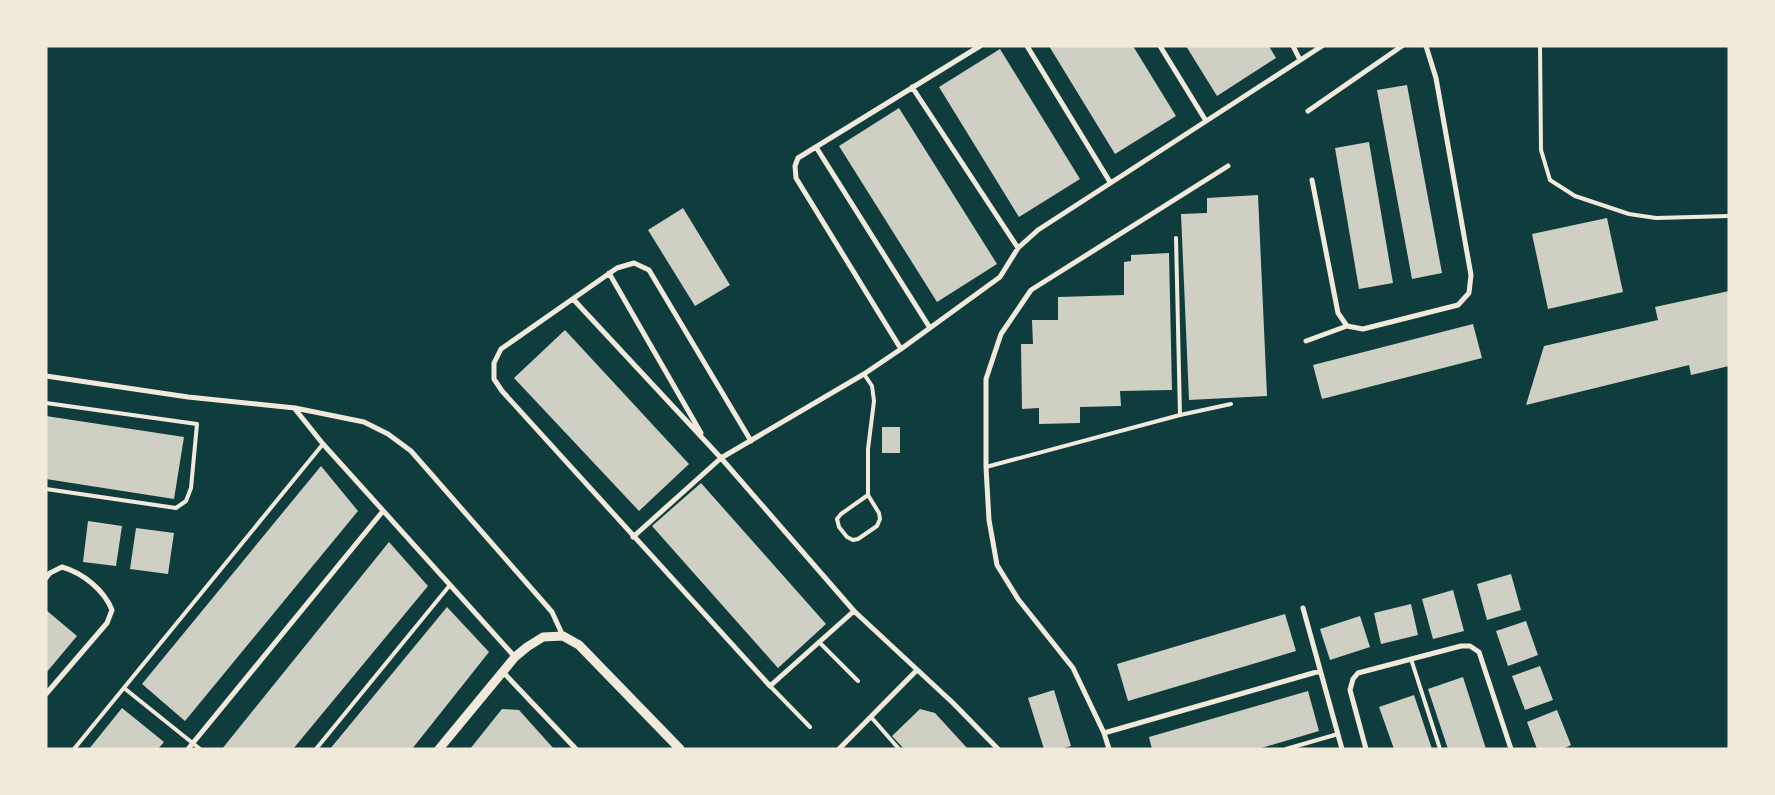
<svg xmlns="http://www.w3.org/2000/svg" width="1775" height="795" viewBox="0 0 1775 795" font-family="Poppins,sans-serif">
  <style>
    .building { fill: #cfcfc3 }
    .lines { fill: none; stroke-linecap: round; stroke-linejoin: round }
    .service { stroke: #f1e9da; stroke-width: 4 }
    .minor { stroke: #f1e9da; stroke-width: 5 }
    .tertiary { stroke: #f1e9da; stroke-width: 9 }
  </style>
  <rect width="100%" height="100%" fill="#0f3d3e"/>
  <path class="building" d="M1049 46H1133L1176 116 1115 154Z
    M1186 46H1269L1276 58 1217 96Z
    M1000 49 1080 179 1019 217 939 87Z
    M1407 85 1442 273 1412 279 1377 90Z
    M899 108 997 264 937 302 839 146Z
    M1369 142 1393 283 1359 289 1335 148Z
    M1258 195 1267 396 1189 400 1181 214 1207 213V198Z
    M683 208 730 285 695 306 648 230Z
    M1607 218 1623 292 1548 309 1532 234Z
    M1169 253 1172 390 1120 391 1121 406 1080 407V423L1039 424V408L1022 409 1021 344H1033L1032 320H1058V297L1124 295V262L1131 261V255Z
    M1729 291V366L1691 375 1689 365 1526 405 1544 346 1658 320 1655 307Z
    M1473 324 1482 358 1322 399 1313 365Z
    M565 330 689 464 639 511 514 378Z
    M46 416 184 437 174 499 46 479Z
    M882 427H900V453H882Z
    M321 466 358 511 185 721 142 684Z
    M701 483 826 624 778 668 652 526Z
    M88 521 122 526 116 566 83 562Z
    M136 528 174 533 168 574 130 569Z
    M389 542 428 586 293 749H222Z
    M1511 574 1521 610 1487 620 1477 584Z
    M1453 590 1464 631 1433 639 1422 599Z
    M1411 604 1418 635 1381 644 1374 613Z
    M447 607 489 652 412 749H330Z
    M46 610 77 636 46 673Z
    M1285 614 1296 651 1128 701 1117 664Z
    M1360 616 1370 647 1330 660 1320 629Z
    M1526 621 1538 655 1508 666 1496 631Z
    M1540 666 1553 700 1525 710 1512 676Z
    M1463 677 1486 749H1448L1428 689Z
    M1054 690 1071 746 1060 749H1044L1028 698Z
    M1308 691 1319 731 1258 749H1152L1149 737Z
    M1414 695 1432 749H1394L1379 707Z
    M122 708 164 742 158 749H89Z
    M502 709 519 710 554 749H470Z
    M920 709 935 713 968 749H904L892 736Z
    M1557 710 1571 745 1563 749H1537L1527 722Z"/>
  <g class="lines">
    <path class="service" d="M1540 46 1541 150 1550 180 1575 196 1629 214 1656 218 1729 216
      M1176 238 1180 415
      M864 374 872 386 874 401 868 449V495L879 513 880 519 877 526 858 539 853 540 847 537 839 527 837 519 841 514 868 495
      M46 403 197 424 191 488 186 501 176 508 46 489
      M986 467 1180 415 1231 404
      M819 642 858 681
      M1411 659 1440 749
      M770 686 810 727
      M124 688 200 749
      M871 717 899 749
      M74 749 323 444
      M316 749 450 585
      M1286 749 1338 734"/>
    <path class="minor" d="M1027 46 1110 182
      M1160 46 1206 121
      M1293 46 1300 60
      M912 87 1018 248
      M1308 111 1402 46
      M816 147 930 328
      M1312 180 1338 313 1347 326
      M609 273 701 433
      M573 299 721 458 854 611 953 703 998 749
      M1347 326 1363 329 1458 305 1469 293 1471 275 1436 78 1426 46
      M1306 341 1347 326
      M901 349 796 178 795 166 798 158 980 46
      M46 376 188 397 295 408 364 422 388 434 411 451 552 612 563 636
      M295 409 323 444 515 657
      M751 441 649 270 634 263 617 268 501 349 494 363V379L502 391 770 686 854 611
      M633 537 721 458 864 374 901 349 1000 277 1018 248 1038 230 1322 46
      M46 578 50 573 62 567C83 573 104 590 112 610L107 623 46 694
      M1303 608 1342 749
      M503 672 576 749
      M1104 733 1320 671
      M188 749 383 511
      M839 749 917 670
      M1109 749 1104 733 1073 668 1018 599 997 565 989 520 986 467V379L1001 334 1031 290 1228 166
      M1366 749 1350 690 1353 679 1358 673 1461 646H1470L1479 652 1511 749"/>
    <path class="tertiary" d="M439 749 515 657 527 647 543 637 563 636 579 645 680 749"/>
  </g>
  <rect width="1775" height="795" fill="none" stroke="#f1e9da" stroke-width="95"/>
</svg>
